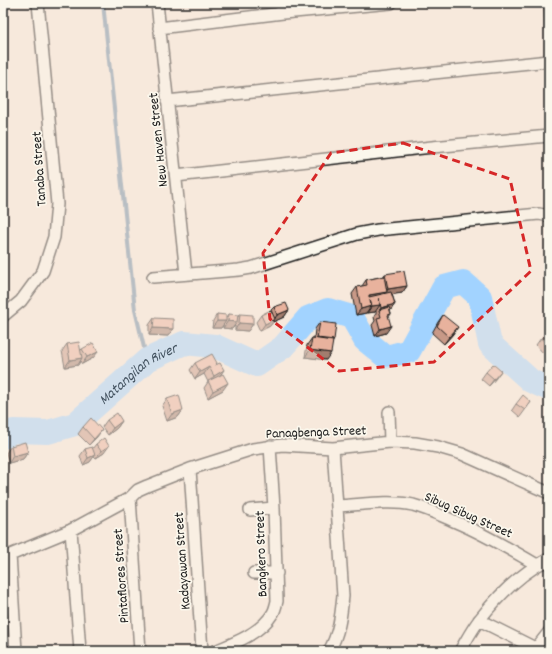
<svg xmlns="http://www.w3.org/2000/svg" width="552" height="654" viewBox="0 0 552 654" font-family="Dekko,sans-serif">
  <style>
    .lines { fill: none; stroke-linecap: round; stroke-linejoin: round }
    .stream { stroke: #6c8aa4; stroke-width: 4 }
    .river { stroke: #a2d3ff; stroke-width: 24 }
    .minor-casing { stroke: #1c1c1c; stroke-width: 14 }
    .minor { stroke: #fbf7ec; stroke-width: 11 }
    .wall { fill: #c89987; stroke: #1c1c1c }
    .shaded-wall { fill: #a27d6e; stroke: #1c1c1c }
    .building { fill: #e8b29d; stroke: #1c1c1c }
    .marked { fill: none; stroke: #d62828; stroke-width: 3; stroke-dasharray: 8 5; stroke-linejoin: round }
    .labels { text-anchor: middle; stroke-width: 3.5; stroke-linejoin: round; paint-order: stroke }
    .street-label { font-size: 14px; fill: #1c1c1c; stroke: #fbf7ec }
    .water-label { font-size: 15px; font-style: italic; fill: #445360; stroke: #fbf7ec }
  </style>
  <rect width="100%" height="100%" fill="#f7e9dc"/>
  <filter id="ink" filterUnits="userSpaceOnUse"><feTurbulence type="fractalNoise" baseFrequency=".025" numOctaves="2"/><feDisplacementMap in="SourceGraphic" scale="8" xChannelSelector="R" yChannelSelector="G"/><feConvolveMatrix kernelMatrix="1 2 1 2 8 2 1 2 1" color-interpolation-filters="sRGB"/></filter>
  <g filter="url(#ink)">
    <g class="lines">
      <path class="stream" d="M103 3 135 310 147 360"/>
      <path class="river" id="s1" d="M3 437 13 431 48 432 75 424 147 360 184 343 215 346 257 365 283 347 308 318 328 310 352 317 365 340 386 357 409 351 444 287 463 282 480 297 490 344 531 381 549 389"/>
      <g class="minor-casing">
        <path id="minor" d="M157 3 186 274
          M281 3 283 13
          M159 28 283 13 391 3
          M167 101 549 61
          M176 176 432 147 549 136
          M153 277 239 270 251 268 357 234 378 230 539 214 549 216
          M3 316 21 301 43 271 54 237 57 204 38 3
          M389 412 390 442
          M190 469 202 651
          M130 498 140 651
          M337 506C361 505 389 500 413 505 428 509 442 516 456 522 484 534 510 549 537 565
          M250 510 274 508
          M71 530 80 651
          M10 555 16 651
          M3 558 71 530 130 498 138 490 147 486 190 469 253 449 282 445 333 448 390 442 415 443 438 447 462 454 549 493
          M254 573H277
          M479 620 541 651
          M215 651C235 643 261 633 273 613 275 610 276 605 277 601L274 508 270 446
          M329 651C339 634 341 616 343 596L333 448
          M460 651C466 641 472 629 480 619 498 596 522 572 549 559
          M534 651 549 632"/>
      </g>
      <use href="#minor" class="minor"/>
    </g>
    <path class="wall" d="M548 3H549V30H545L544 9Z
      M385 274 407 286 402 293 392 294 395 304 390 311 391 314 388 318 386 333 375 336 372 325 375 321 374 317 376 313V311L375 312 367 313H366L356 315 352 294 357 287 362 286 366 280 384 276Z
      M274 307 289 310 284 317 273 322 270 326 260 331 256 322 261 315 271 310Z
      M217 314 226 318 229 314 237 318 240 314 253 324 248 331 235 330V326L232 329 223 328V325L221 328H212L213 321Z
      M443 315 453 334 444 344 432 333 438 322Z
      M154 318 173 329 168 336 149 335V325Z
      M320 322 333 341 326 360 305 357 307 345 312 338H314L315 329Z
      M541 338 549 347 543 353 536 345Z
      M67 344 81 350 82 349 93 358 82 364 80 361 78 365 65 367 62 351Z
      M195 363 216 365 220 375 223 390 208 398 204 388 208 382 204 374 195 379 190 370Z
      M486 372 496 378 489 386 481 379Z
      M167 399 183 410 178 417 167 421 162 406Z
      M531 402 520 417 512 410 516 404Z
      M107 420 122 421 117 428 108 435 102 427Z
      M83 427 97 437 89 445 78 434Z
      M96 444 104 453 96 458 94 456 90 462 83 465 80 456 85 449H92Z
      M11 446 28 452 23 459 9 463 6 453Z"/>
    <path class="shaded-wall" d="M549 25V30H545Z
      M407 286 402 293 384 296 368 302 369 295 386 292 388 289Z
      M395 304 390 311H379L381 308Z
      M380 305 375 312 367 313 372 306Z
      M371 306 366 313 356 315 361 309Z
      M289 310 284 317 273 322 270 326 260 331 265 324 274 320 277 315Z
      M217 321H226L221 328H212Z
      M228 321 237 322 232 329 223 328Z
      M239 323 253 324 248 331 235 330Z
      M391 326 386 333 375 336 380 329Z
      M458 327 453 334 444 344 449 337Z
      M153 328 173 329 168 336 149 335Z
      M317 338 334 340 329 347 313 345Z
      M549 345V347L543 353 548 346Z
      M310 350 331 353 326 360 305 357Z
      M98 352 93 358 82 364 87 357Z
      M82 358 78 365 65 367 70 360Z
      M209 367 204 374 195 379 200 372Z
      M224 370 219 377 209 383 214 376Z
      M501 371 496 378 489 386 494 379Z
      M228 383 223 390 208 398 213 391Z
      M183 410 178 417 167 421 172 414Z
      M122 421 117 428 108 435 113 428Z
      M102 430 97 437 89 445 94 439Z
      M109 446 104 453 96 458 101 451Z
      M28 452 23 459 9 463 13 456Z
      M95 455 90 462 83 465 88 458Z"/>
    <path class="building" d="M404 271 407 286 388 289 385 274Z
      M384 276 387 292 369 295V297L391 292 395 304 381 308 379 298 380 305 372 306 370 300 371 306 361 309 357 287 367 285 366 280Z
      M286 303 289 310 277 315 274 307Z
      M389 307 391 314 388 315 391 326 380 329 377 318 381 317 379 310Z
      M271 310 275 319 265 324 261 315Z
      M217 314 226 315V321H217Z
      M229 314 238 315 237 322 228 321Z
      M240 314 253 315V324L239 323Z
      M443 315 458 327 449 337 437 326Z
      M154 318 173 319V329L153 328Z
      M320 322 336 324 334 340 317 338Z
      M547 332 549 334V345L548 346 541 338Z
      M312 338 333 341 331 353 310 350Z
      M79 342 82 358 70 360 67 344Z
      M93 343 98 352 87 357 82 349Z
      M212 354 217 363 215 365 220 363 224 370 214 376 209 367 200 372 195 363Z
      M493 364 501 371 494 379 486 372Z
      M223 374 228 383 213 391 208 381Z
      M179 395 183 410 172 414 167 399Z
      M523 395 531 402 525 410 516 404Z
      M117 413 122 421 113 428 107 420Z
      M91 418 102 430 94 439 83 427Z
      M104 438 109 446 101 451 96 444Z
      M25 442 28 452 13 456 11 446Z
      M92 447 95 455 88 458 85 449Z"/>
  </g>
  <path d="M0 0H552V654H0ZM403 143 510 179 531 271 434 362 339 371 270 319 263 253 331 153Z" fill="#f7e9dc" fill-opacity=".55" fill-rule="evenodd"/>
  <path class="marked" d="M403 143 510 179 531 271 434 362 339 371 270 319 263 253 331 153Z"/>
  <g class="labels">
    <g class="street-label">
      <text transform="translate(157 140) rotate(-96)" y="5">New Haven Street</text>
      <text transform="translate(38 169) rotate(-94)" y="5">Tanaba Street</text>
      <text transform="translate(316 431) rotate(-2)" y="5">Panagbenga Street</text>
      <text transform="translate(469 514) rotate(24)" y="5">Sibug Sibug Street</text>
      <text transform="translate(260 554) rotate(-92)" y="5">Bangkero Street</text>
      <text transform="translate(181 561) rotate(-94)" y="5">Kadayawan Street</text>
      <text transform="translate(120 576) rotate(-94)" y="5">Pintaflores Street</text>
    </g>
    <g class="water-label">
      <text dy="5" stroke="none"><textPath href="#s1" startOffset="156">Matangilan River</textPath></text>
    </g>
  </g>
  <rect width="552" height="654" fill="none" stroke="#fbf7ec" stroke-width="16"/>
  <rect x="8" y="8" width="536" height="638" fill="none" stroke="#1c1c1c" stroke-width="1.5" filter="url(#ink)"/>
</svg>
